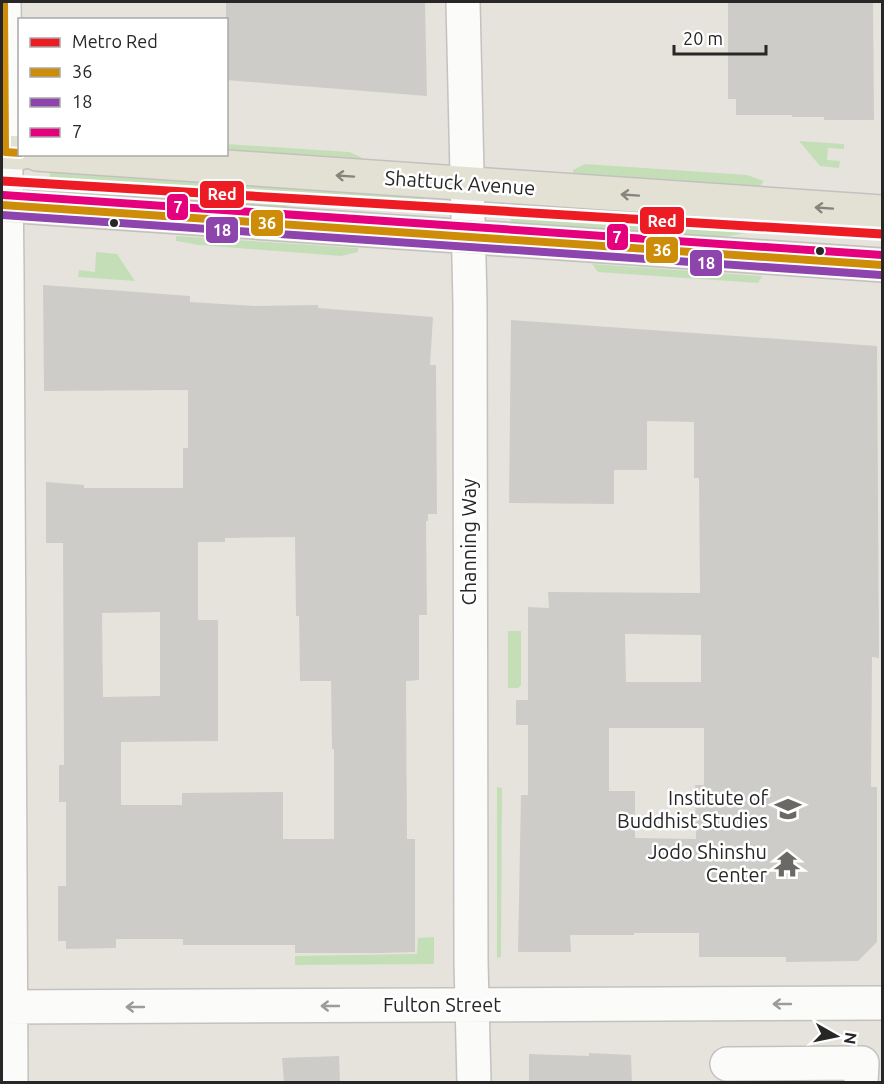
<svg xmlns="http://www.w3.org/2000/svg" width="884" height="1084" viewBox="0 0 884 1084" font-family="Ubuntu,sans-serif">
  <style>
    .green { fill: #c4dfb7 }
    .building { fill: #ceccc8; fill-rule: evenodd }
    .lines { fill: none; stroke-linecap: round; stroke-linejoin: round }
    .minor-casing { stroke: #c3c2c1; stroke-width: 36 }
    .major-casing { stroke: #c3c1bf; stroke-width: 36 }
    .minor { stroke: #fbfbfa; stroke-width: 33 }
    .major { stroke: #e3e1d3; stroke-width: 33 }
    .bus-1-casing { stroke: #fff; stroke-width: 12 }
    .bus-2-casing { stroke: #fff; stroke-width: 12 }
    .bus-3-casing { stroke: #fff; stroke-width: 12 }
    .bus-1 { stroke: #cd8d08; stroke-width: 8 }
    .bus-2 { stroke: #8e44ad; stroke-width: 8 }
    .bus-3 { stroke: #e5007d; stroke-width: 8 }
    .metro-1-casing { stroke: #fff; stroke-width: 14 }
    .metro-1 { stroke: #ed1c24; stroke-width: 9 }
    .oneway { stroke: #85847d }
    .oneway2 { stroke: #9c9c9b }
    .bus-dot { fill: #272727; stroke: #fff; stroke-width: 2 }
    .labels { text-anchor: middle; stroke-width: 5; stroke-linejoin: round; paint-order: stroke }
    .street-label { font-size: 20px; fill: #272727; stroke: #fff }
    .poi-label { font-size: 20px; fill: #272727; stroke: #fff; text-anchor: end }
    .line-badge { stroke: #fff; stroke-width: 2 }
    .badge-label { font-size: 16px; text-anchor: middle; font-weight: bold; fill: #fff }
  </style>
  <rect width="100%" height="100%" fill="#e6e3dc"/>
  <path class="green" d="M799 141 844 144V149L828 148 827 160 840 161 839 168 820 166Z
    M226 144 349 152 361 157 360 162 350 158 227 150Z
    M585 164 747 175 764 181 760 186 596 176 573 177V170Z
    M50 170 423 196 424 205 316 197 298 204 275 208 50 190Z
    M653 213 874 229V234L778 228 722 237 512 224 510 218 606 225 627 222Z
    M176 236 358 248V252L341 256 199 245 176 241Z
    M96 252 117 254 135 281 78 277 79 270 95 272Z
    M592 264 762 276 758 283 598 272Z
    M508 631H521V685L518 688H508Z
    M497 787 502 788 501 957 497 958Z
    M434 937V964L295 965V956L417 954 418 938Z"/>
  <path class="building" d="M226 2H425L427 96 226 80Z
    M728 2H873L874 120H824V117H792V115H736V99H728Z
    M43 285 190 296V302L255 306 318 305V308L433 317 430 365H436L437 514H428V521H426L427 615H419V680L406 681 407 839H415V952L380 953H295V945H183V939H116V948L66 949V941H58V886H66V802H59V765H64L63 543H46V482L84 485V488H183V448H188V390L44 391ZM295 537 296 616H299L300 681H331L332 749H334V839H283V792L182 793V805H121V742L218 741V620H198V542H225V538ZM160 612V696L103 697 102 613Z
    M511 320 877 346 879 658 872 657 871 787H877V942L858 961 786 962V957H699V933H634V935H570L571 952H518L521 795H528V725H516V700H528V607L549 608 548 592 700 593 699 478H694V422L647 421V470H614V504L509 503ZM625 634 701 635V682H626ZM609 728H704V785H695L696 839 635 838V791H609Z
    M589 1053 631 1055 632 1083H529V1054L589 1056Z
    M339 1056 340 1083H284L282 1058Z"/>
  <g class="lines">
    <g class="minor-casing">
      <path id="minor" d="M4 2 7 271 11 1082
        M463 2 470 303 471 962 474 1082
        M2 1007 882 1003
        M727 1064 862 1063 861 1082"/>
    </g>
    <g class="major-casing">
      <path id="major" d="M2 152 20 153
        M37 154 882 212
        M2 205 882 265"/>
    </g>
    <use href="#minor" class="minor"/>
    <use href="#major" class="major"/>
    <g class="bus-1-casing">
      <path id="bus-1" d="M4 2 5 152 20 153
        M2 205 882 265"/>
    </g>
    <g class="bus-2-casing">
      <path id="bus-2" d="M2 215 881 275"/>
    </g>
    <g class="bus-3-casing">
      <path id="bus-3" d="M3 195 882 255"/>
    </g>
    <use href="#bus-1" class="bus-1"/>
    <use href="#bus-2" class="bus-2"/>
    <use href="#bus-3" class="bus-3"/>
    <g class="metro-1-casing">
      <path id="metro-1" d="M2 181 882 234"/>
    </g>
    <use href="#metro-1" class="metro-1"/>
  </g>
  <defs><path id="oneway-shaft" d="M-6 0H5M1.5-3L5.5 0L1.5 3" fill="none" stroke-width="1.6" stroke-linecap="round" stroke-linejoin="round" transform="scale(1.5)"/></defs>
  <g class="oneway">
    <use href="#oneway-shaft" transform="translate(345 176) rotate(-176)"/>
    <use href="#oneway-shaft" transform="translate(630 195) rotate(-176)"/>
    <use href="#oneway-shaft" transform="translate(824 208) rotate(-176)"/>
  </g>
  <g class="oneway2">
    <use href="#oneway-shaft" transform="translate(782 1004) rotate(180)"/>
    <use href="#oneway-shaft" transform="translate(330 1006) rotate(180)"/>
    <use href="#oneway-shaft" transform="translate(135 1007) rotate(180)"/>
  </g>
  <defs>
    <g id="university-bare" transform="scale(2.07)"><path d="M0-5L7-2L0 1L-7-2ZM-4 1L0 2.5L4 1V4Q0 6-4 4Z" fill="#6a6966" stroke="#fff" stroke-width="2.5" paint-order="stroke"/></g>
    <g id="temple-bare" transform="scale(2.07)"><path d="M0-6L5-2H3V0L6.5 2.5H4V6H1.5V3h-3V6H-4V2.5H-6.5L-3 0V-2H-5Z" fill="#6a6966" stroke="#fff" stroke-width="2.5" paint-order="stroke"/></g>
  </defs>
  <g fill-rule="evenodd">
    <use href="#university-bare" x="788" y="809"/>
    <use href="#temple-bare" x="787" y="864"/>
  </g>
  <g class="bus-dot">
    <circle cx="114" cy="223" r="5"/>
    <circle cx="820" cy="251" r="5"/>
  </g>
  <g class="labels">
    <g class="street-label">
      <text transform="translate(460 183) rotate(4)" y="7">Shattuck Avenue</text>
      <text transform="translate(469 542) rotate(-90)" y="7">Channing Way</text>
      <text x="442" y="1012">Fulton Street</text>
    </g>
    <g class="poi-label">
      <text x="768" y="805">Institute of<tspan x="768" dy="23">Buddhist Studies</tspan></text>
      <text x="767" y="859">Jodo Shinshu<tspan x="767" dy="23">Center</tspan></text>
    </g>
  </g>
  <g class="line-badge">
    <rect x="199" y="180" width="46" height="29" rx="6" fill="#ed1c24"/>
    <rect x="166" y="193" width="23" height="28" rx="6" fill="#e5007d"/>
    <rect x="639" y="206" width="46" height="29" rx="6" fill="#ed1c24"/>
    <rect x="250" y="209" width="34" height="28" rx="6" fill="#cd8d08"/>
    <rect x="205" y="216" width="34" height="28" rx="6" fill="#8e44ad"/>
    <rect x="606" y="223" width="23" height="28" rx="6" fill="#e5007d"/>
    <rect x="645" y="236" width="34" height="28" rx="6" fill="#cd8d08"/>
    <rect x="689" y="249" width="34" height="28" rx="6" fill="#8e44ad"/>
  </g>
  <g class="badge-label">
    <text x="222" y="200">Red</text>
    <text x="178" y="213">7</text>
    <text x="662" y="227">Red</text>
    <text x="267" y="229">36</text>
    <text x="222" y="236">18</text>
    <text x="617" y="243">7</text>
    <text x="662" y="256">36</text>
    <text x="706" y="269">18</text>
  </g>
  <rect width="884" height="1084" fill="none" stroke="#272727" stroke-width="6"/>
  <rect x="18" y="18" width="210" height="138" fill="#ffffff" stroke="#a9a9a9" stroke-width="1.5"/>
  <rect x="30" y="38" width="30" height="9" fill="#ed1c24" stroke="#a9a9a9" stroke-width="1.5"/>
  <text x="72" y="48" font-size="18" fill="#272727">Metro Red</text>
  <rect x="30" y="68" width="30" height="9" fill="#cd8d08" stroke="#a9a9a9" stroke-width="1.5"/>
  <text x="72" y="78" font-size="18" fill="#272727">36</text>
  <rect x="30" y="98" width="30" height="9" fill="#8e44ad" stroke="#a9a9a9" stroke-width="1.5"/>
  <text x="72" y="108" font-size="18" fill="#272727">18</text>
  <rect x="30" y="128" width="30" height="9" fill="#e5007d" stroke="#a9a9a9" stroke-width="1.5"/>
  <text x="72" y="138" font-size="18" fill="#272727">7</text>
  <g transform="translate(836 1036) rotate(99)" stroke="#ffffff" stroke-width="4.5" paint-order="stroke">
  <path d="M0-4.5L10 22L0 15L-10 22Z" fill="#272727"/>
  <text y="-9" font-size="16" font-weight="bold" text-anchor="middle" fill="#272727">N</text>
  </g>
  <path d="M674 45v9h92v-9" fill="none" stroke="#272727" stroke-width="3"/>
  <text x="683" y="45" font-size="18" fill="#272727" stroke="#ffffff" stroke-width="4.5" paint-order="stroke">20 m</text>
</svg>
